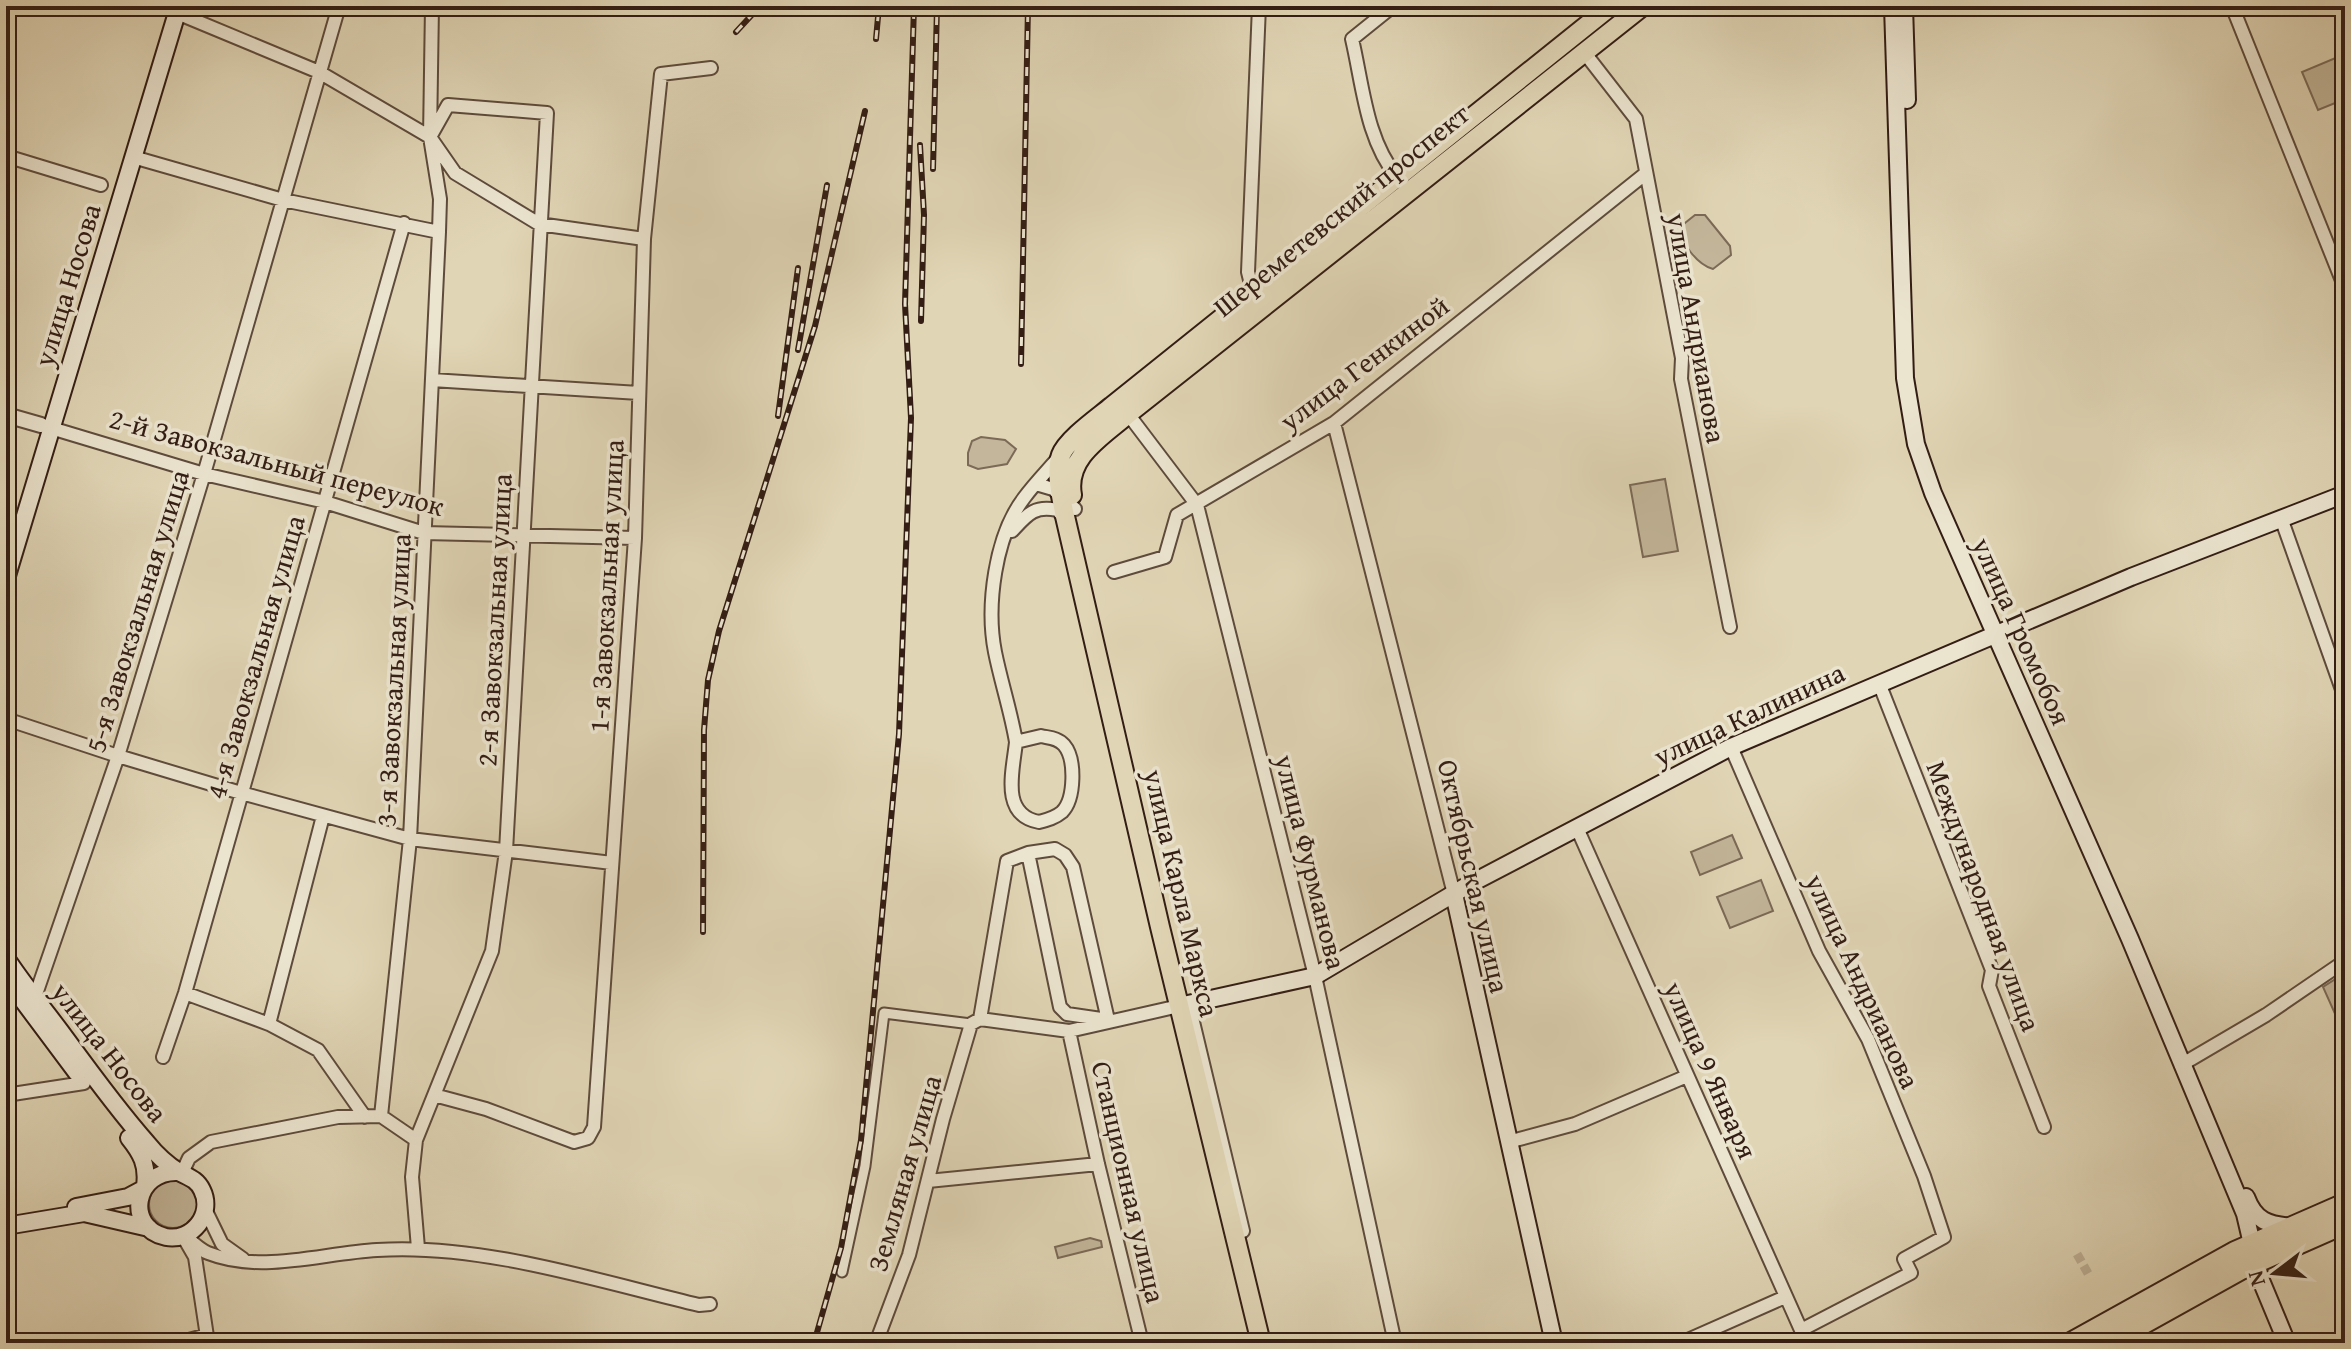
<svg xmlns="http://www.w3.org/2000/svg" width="2351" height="1349" viewBox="0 0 2351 1349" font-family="'Gentium Book Plus',serif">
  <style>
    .green { fill: #c3b69a; stroke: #7b6a57; stroke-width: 2 }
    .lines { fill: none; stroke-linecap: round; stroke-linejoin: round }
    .pedestrian-tunnel { stroke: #bdb095; stroke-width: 9; stroke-dasharray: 9 4.5; stroke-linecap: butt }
    .pedestrian-casing { stroke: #5e4b3c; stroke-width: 13 }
    .minor-casing { stroke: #5e4b3c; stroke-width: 16 }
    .tertiary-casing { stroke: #5e4b3c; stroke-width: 18 }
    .secondary-casing { stroke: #331d14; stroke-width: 20 }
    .primary-casing { stroke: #331d14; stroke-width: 22 }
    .trunk-casing { stroke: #331d14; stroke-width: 24 }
    .pedestrian { stroke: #ebe4cf; stroke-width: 9 }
    .minor { stroke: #ebe4cf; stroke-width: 12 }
    .tertiary { stroke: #ebe4cf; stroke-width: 14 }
    .secondary { stroke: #ebe4cf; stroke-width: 16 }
    .primary { stroke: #e0d5b5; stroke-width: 18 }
    .trunk { stroke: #e0d5b5; stroke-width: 20 }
    .rail-casing { stroke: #331d14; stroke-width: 6 }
    .rail { stroke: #ebe4cf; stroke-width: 3; stroke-dasharray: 9; stroke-linecap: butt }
    .labels { text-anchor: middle; stroke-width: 7; stroke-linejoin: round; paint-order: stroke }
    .street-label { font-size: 28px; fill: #331d14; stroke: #ebe4cf }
  </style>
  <rect width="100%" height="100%" fill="#e0d5b5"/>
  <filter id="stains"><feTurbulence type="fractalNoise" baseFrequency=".0025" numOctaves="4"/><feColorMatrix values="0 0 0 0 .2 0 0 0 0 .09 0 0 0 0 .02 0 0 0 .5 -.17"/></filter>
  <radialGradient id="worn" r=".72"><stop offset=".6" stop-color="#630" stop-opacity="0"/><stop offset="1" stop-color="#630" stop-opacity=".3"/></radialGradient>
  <path class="green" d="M2345 54V99L2318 110 2302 72Z
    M1695 215H1705L1730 246 1731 255 1713 269C1698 265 1680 243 1680 227Z
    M981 437 1005 440 1016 449 1007 464 978 469 968 465V453L972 441Z
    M1665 479 1678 551 1643 557 1630 485Z
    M1732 835 1742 858 1700 875 1691 852Z
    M1761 880 1773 911 1730 928 1717 897Z
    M2345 973V1036L2323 987Z
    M149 1204a24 24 0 1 1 48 0a24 24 0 1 1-48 0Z
    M1090 1238 1101 1241 1102 1247 1058 1258 1055 1247Z"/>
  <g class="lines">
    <path class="pedestrian-tunnel" d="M2077 1254 2090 1277"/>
    <g class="pedestrian-casing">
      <path id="pedestrian" d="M842 1272 865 1166 884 1013 971 1024"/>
    </g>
    <g class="minor-casing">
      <path id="minor" d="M1393 6 1352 39C1363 86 1366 139 1397 177
        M2232 6 2345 288
        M177 13 319 72 430 137 455 173 539 224 644 239
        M1584 52 1636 119 1682 358 1681 379 1730 627
        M6 156 101 185
        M133 157 283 200 439 232
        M1253 292 1248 272 1259 6
        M432 380 639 393
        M1128 414 1197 505 1315 976 1395 1343
        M1334 423 1454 894
        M51 428 204 474 325 502 424 533 635 538
        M1036 484 1053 489 1075 509
        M2281 518 2345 698
        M1012 531C1027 515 1034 505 1057 510L1064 517
        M1114 572 1165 557 1177 515 1334 423 1645 174
        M1879 683 1992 970 1989 986 2044 1127
        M6 719 118 756 241 793 410 839 612 863
        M1041 736C1050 738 1058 738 1064 745 1076 759 1075 799 1062 812 1055 818 1047 820 1039 822 1000 815 1013 771 1016 742Z
        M1016 742C1011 712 1001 682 995 652 986 606 995 536 1024 498 1035 483 1048 470 1060 456
        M1577 828 1801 1330 1911 1273 1904 1259 1944 1237 1924 1176 1868 1039 1819 951 1731 747
        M1028 853 1060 1007 1067 1014 1108 1020
        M185 993 269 1024 318 1050 365 1117
        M35 997 118 756 204 474 339 6
        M1189 1005 1243 1231
        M980 1019 1007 861 1028 853 1055 849 1065 855 1073 867 1108 1020
        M980 1019 1069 1031 1179 1006
        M269 1024 323 816
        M1069 1031 1098 1164 1142 1343
        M163 1057 185 993 404 223
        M2181 1065 2266 1015 2345 961
        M6 1095 84 1083
        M434 1095 486 1109 574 1142 588 1138 594 1127 635 538 644 239 661 74 711 68
        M381 1116 410 839 439 232 440 199 430 137 432 6
        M1508 1142 1575 1124 1687 1076
        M182 1173 189 1158 211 1142 338 1117 381 1116 416 1140
        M928 1181 1098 1164
        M205 1209 222 1244 243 1259
        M184 1235C191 1241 200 1250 208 1253 261 1274 322 1253 377 1250 480 1243 598 1281 699 1305L710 1304
        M184 1238 195 1257 208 1343
        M418 1248 412 1177 416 1140 492 951 506 851 547 113 448 105 430 137
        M178 1343 207 1335
        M876 1343 909 1255 943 1119 971 1024 980 1019
        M1681 1343 1785 1297"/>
    </g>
    <g class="tertiary-casing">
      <path id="tertiary" d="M6 415 41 425"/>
    </g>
    <g class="secondary-casing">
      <path id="secondary" d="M1893 6 1905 378 1916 444 1933 493 2130 939 2245 1214 2260 1278 2287 1343
        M1904 6 1907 100
        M6 579 179 6
        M1454 894 1554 1343
        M6 958C23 984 43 1008 61 1032 88 1069 116 1108 147 1143 155 1153 168 1165 179 1172 188 1177 197 1179 202 1190 214 1214 192 1242 166 1237 124 1228 134 1169 179 1172
        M6 978 77 1073
        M1179 1006 1315 976 1470 884 1731 747 2131 577 2345 494
        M129 1138C141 1153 148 1165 145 1186
        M2246 1197C2255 1221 2268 1225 2292 1227
        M76 1207 128 1197 143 1189
        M6 1226 84 1213 149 1228"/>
    </g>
    <g class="primary-casing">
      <path id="primary" d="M1072 495C1065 457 1103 436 1128 414L1643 6
        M1261 1343 1160 927 1064 512C1061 495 1055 472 1061 455 1067 439 1099 417 1112 406L1611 6"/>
    </g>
    <g class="trunk-casing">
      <path id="trunk" d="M2071 1343 2235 1252 2345 1204
        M2108 1343 2241 1269 2345 1223"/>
    </g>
    <use href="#pedestrian" class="pedestrian"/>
    <use href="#minor" class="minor"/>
    <use href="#tertiary" class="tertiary"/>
    <use href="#secondary" class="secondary"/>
    <use href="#primary" class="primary"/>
    <use href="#trunk" class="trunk"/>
    <g class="rail-casing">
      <path id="rail" d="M736 32 760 6
        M876 39 879 6
        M920 145 924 215 921 321
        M933 169 937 6
        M798 350 827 185
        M1021 364 1028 6
        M778 416 798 268
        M703 932 704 730 708 680 719 631 815 326 865 111
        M814 1343 841 1248 861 1140 899 734 911 418 905 304 914 6"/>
    </g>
    <use href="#rail" class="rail"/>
  </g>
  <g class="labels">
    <g class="street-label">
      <text transform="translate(1341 210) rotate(-39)" y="10">Шереметевский проспект</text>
      <text transform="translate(67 285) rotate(-73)" y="10">улица Носова</text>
      <text transform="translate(1697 328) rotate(80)" y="10">улица Андрианова</text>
      <text transform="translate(1364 363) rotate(-37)" y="10">улица Генкиной</text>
      <text transform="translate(277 462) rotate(15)" y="10">2-й Завокзальный переулок</text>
      <text transform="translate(606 586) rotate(-87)" y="10">1-я Завокзальная улица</text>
      <text transform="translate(137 611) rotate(-73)" y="10">5-я Завокзальная улица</text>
      <text transform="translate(494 620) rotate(-87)" y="10">2-я Завокзальная улица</text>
      <text transform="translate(2022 631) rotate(66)" y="10">улица Громобоя</text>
      <text transform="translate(255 657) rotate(-74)" y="10">4-я Завокзальная улица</text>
      <text transform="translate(393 680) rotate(-87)" y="10">3-я Завокзальная улица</text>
      <text transform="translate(1749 714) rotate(-25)" y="10">улица Калинина</text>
      <text transform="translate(1311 862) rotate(76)" y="10">улица Фурманова</text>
      <text transform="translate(1474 876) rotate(77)" y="10">Октябрьская улица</text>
      <text transform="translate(1182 893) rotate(77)" y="10">улица Карла Маркса</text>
      <text transform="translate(1984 896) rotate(70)" y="10">Международная улица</text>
      <text transform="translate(1863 981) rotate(65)" y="10">улица Андрианова</text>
      <text transform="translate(110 1052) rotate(52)" y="10">улица Носова</text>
      <text transform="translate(1711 1070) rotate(66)" y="10">улица 9 Января</text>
      <text transform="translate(904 1173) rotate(-74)" y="10">Земляная улица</text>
      <text transform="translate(1129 1182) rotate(77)" y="10">Станционная улица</text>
    </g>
  </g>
  <rect width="2351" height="1349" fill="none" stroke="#e0d5b5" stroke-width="32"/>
  <rect x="8" y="8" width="2335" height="1333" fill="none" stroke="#331d14" stroke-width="4"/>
  <rect x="16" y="16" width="2319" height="1317" fill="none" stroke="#331d14" stroke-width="2"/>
  <g transform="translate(2275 1273) rotate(254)" stroke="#ebe4cf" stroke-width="6" paint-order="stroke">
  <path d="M0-6L14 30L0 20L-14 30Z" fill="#331d14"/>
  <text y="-12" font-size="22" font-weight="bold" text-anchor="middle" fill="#331d14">N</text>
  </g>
  <rect width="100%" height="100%" filter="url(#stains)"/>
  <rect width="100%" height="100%" fill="url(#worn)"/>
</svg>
